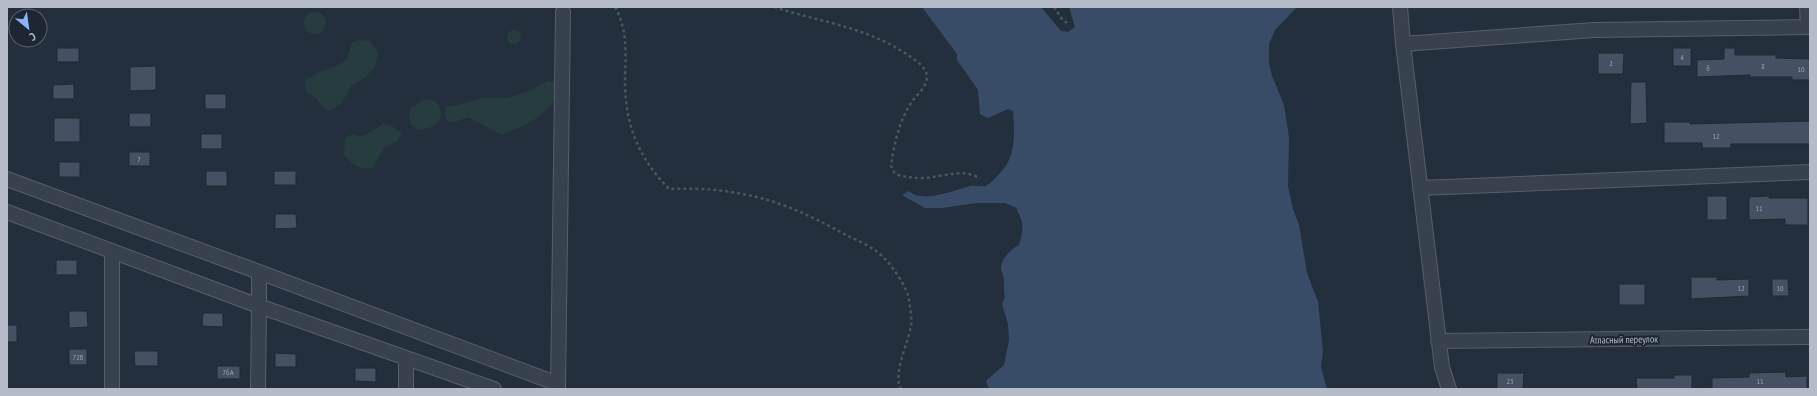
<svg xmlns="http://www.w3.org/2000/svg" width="1817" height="396" viewBox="0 0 1817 396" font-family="'PT Sans Narrow',sans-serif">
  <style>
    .green { fill: #263c3f }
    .water { fill: #394c67 }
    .building { fill: #455162; stroke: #1f2835 }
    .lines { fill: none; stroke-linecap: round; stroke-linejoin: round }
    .minor-casing { stroke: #565f6c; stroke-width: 16 }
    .path { stroke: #44595c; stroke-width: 2.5; stroke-dasharray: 3 3; stroke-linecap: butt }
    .minor { stroke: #38414e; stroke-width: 14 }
    .labels { text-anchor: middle; stroke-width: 4; stroke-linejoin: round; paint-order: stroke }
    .number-label { font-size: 8px; fill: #98a1af }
    .street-label { font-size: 10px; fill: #b4bcc9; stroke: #1d2633 }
  </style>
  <rect width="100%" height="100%" fill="#242f3e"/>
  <path class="green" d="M304 23a11 11 0 1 1 22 0a11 11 0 1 1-22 0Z
    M507 37a7 7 0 1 1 14 0a7 7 0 1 1-14 0Z
    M360 40 370 41 378 53 375 66 366 77 352 85 341 104 330 111 322 107 317 99 306 92 305 81 317 73 338 65 347 59 352 42Z
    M548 81 554 82 559 92C543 120 530 122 502 135L468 117 455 122 447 121 445 115 446 107 462 104 481 98H508L531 90Z
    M426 99C437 99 446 112 438 122 433 128 425 129 418 130L411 125 409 115 411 108Z
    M383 124 392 126 402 133 397 141 385 147 372 168C359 170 353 164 344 155L345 138 353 134 360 137 369 133Z"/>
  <path class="water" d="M922 7H1041L1061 31 1068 32 1075 27 1069 7H1297L1275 30 1269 44V64L1272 76 1284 105 1289 137 1288 186 1293 209 1299 225 1307 273 1318 302 1323 351 1321 367 1327 389H989L986 381 1004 365 1009 340 1008 324 1002 304 1005 297C1003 290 1005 282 1003 275 1003 273 1001 271 1001 269 1000 260 1012 248 1019 245 1023 231 1025 223 1017 211V208L1005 203H976L942 208H925L902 195 909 191C922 204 955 190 970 186 975 185 980 187 986 186 991 184 1006 167 1008 162 1016 146 1014 128 1013 111L1008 109 988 118 980 114 978 90 957 60V54Z"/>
  <path class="building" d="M57 48H79V62H57Z
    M1673 48H1691V66H1673Z
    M1724 48H1735V55H1776V58L1810 59V80H1792V77H1750V75L1697 77V60L1724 59Z
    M1598 53H1624L1623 74H1598Z
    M156 66V90L130 91V67Z
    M1631 82H1646L1647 123 1630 124Z
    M74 84V99H53V85Z
    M205 94H226V109H205Z
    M129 113H151V127H129Z
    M54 118H80V142H54Z
    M1810 121V144H1731V148H1702V143H1664V122H1690V124Z
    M201 134H222V149H201Z
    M129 152H150V166H129Z
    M59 162H80V177H59Z
    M206 171H227V186H206Z
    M274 171H296V185H274Z
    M1707 196H1727V220H1707Z
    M1769 196V198H1808V225H1785V219L1749 220V197Z
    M275 214H296L297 228 275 229Z
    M56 260H77V275H56Z
    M1691 277H1717V280L1749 279V296L1691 299Z
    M1772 279H1788L1789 296H1772Z
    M1619 284H1645V305H1619Z
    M69 311H87L88 327 69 328Z
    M203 313H223V327L202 326Z
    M7 325H17V342H7Z
    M69 349H87V365H69Z
    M134 351H158V366H135Z
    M275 353 296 354V367H275Z
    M217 366H240V379H217Z
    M355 368H376V382L355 381Z
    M1786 372V377L1807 376V389H1712V378L1749 377V373Z
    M1497 373H1524L1523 389H1497Z
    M1674 375H1692V389H1637L1636 378H1674Z"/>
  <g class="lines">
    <g class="minor-casing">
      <path id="minor" d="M1400 7 1403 44
        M1807 7 1808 27
        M7 179 259 272V306L7 212
        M1420 188 1810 172
        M112 251V389
        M259 272 558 384
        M1438 341 1810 337
        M258 389 259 306 494 389
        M406 389V358
        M558 389 563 12
        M1449 389 1442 367 1403 44 1594 30 1810 27"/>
    </g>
    <path class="path" d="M615 7C629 31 625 59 625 85 626 128 640 159 669 189 693 188 718 189 742 194 779 200 813 217 846 235 859 241 875 248 885 259 893 267 908 289 909 300 910 308 912 317 911 325 909 342 892 374 901 389
      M774 7C820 22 867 27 908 55 915 60 927 67 927 77 927 87 916 95 911 103 899 121 894 145 891 166L895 174C905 177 913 178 923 178 943 177 962 168 980 178
      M1054 7 1062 19 1067 23"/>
    <use href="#minor" class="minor"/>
  </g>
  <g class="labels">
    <g class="number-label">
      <text x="1682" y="60">4</text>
      <text x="1611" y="66">2</text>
      <text x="1763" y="69">8</text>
      <text x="1708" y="71">6</text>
      <text x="1801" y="72">10</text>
      <text x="1716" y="139">12</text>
      <text x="139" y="162">7</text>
      <text x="1759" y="211">11</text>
      <text x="1741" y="291">12</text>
      <text x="1780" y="291">10</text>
      <text x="78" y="360">72Б</text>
      <text x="228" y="375">76А</text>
      <text x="1510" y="384">23</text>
      <text x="1760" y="384">11</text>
    </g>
    <g class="street-label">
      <text transform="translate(1624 339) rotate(-1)" y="4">Атласный переулок</text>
    </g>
  </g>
  <rect width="1817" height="396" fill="none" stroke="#b4bcc9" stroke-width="16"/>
  <g transform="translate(28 28) rotate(151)"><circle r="19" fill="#1d2633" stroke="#59626f"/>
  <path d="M0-3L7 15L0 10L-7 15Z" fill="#8ab4f8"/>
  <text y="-6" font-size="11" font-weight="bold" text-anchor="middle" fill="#b4bcc9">С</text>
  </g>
</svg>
